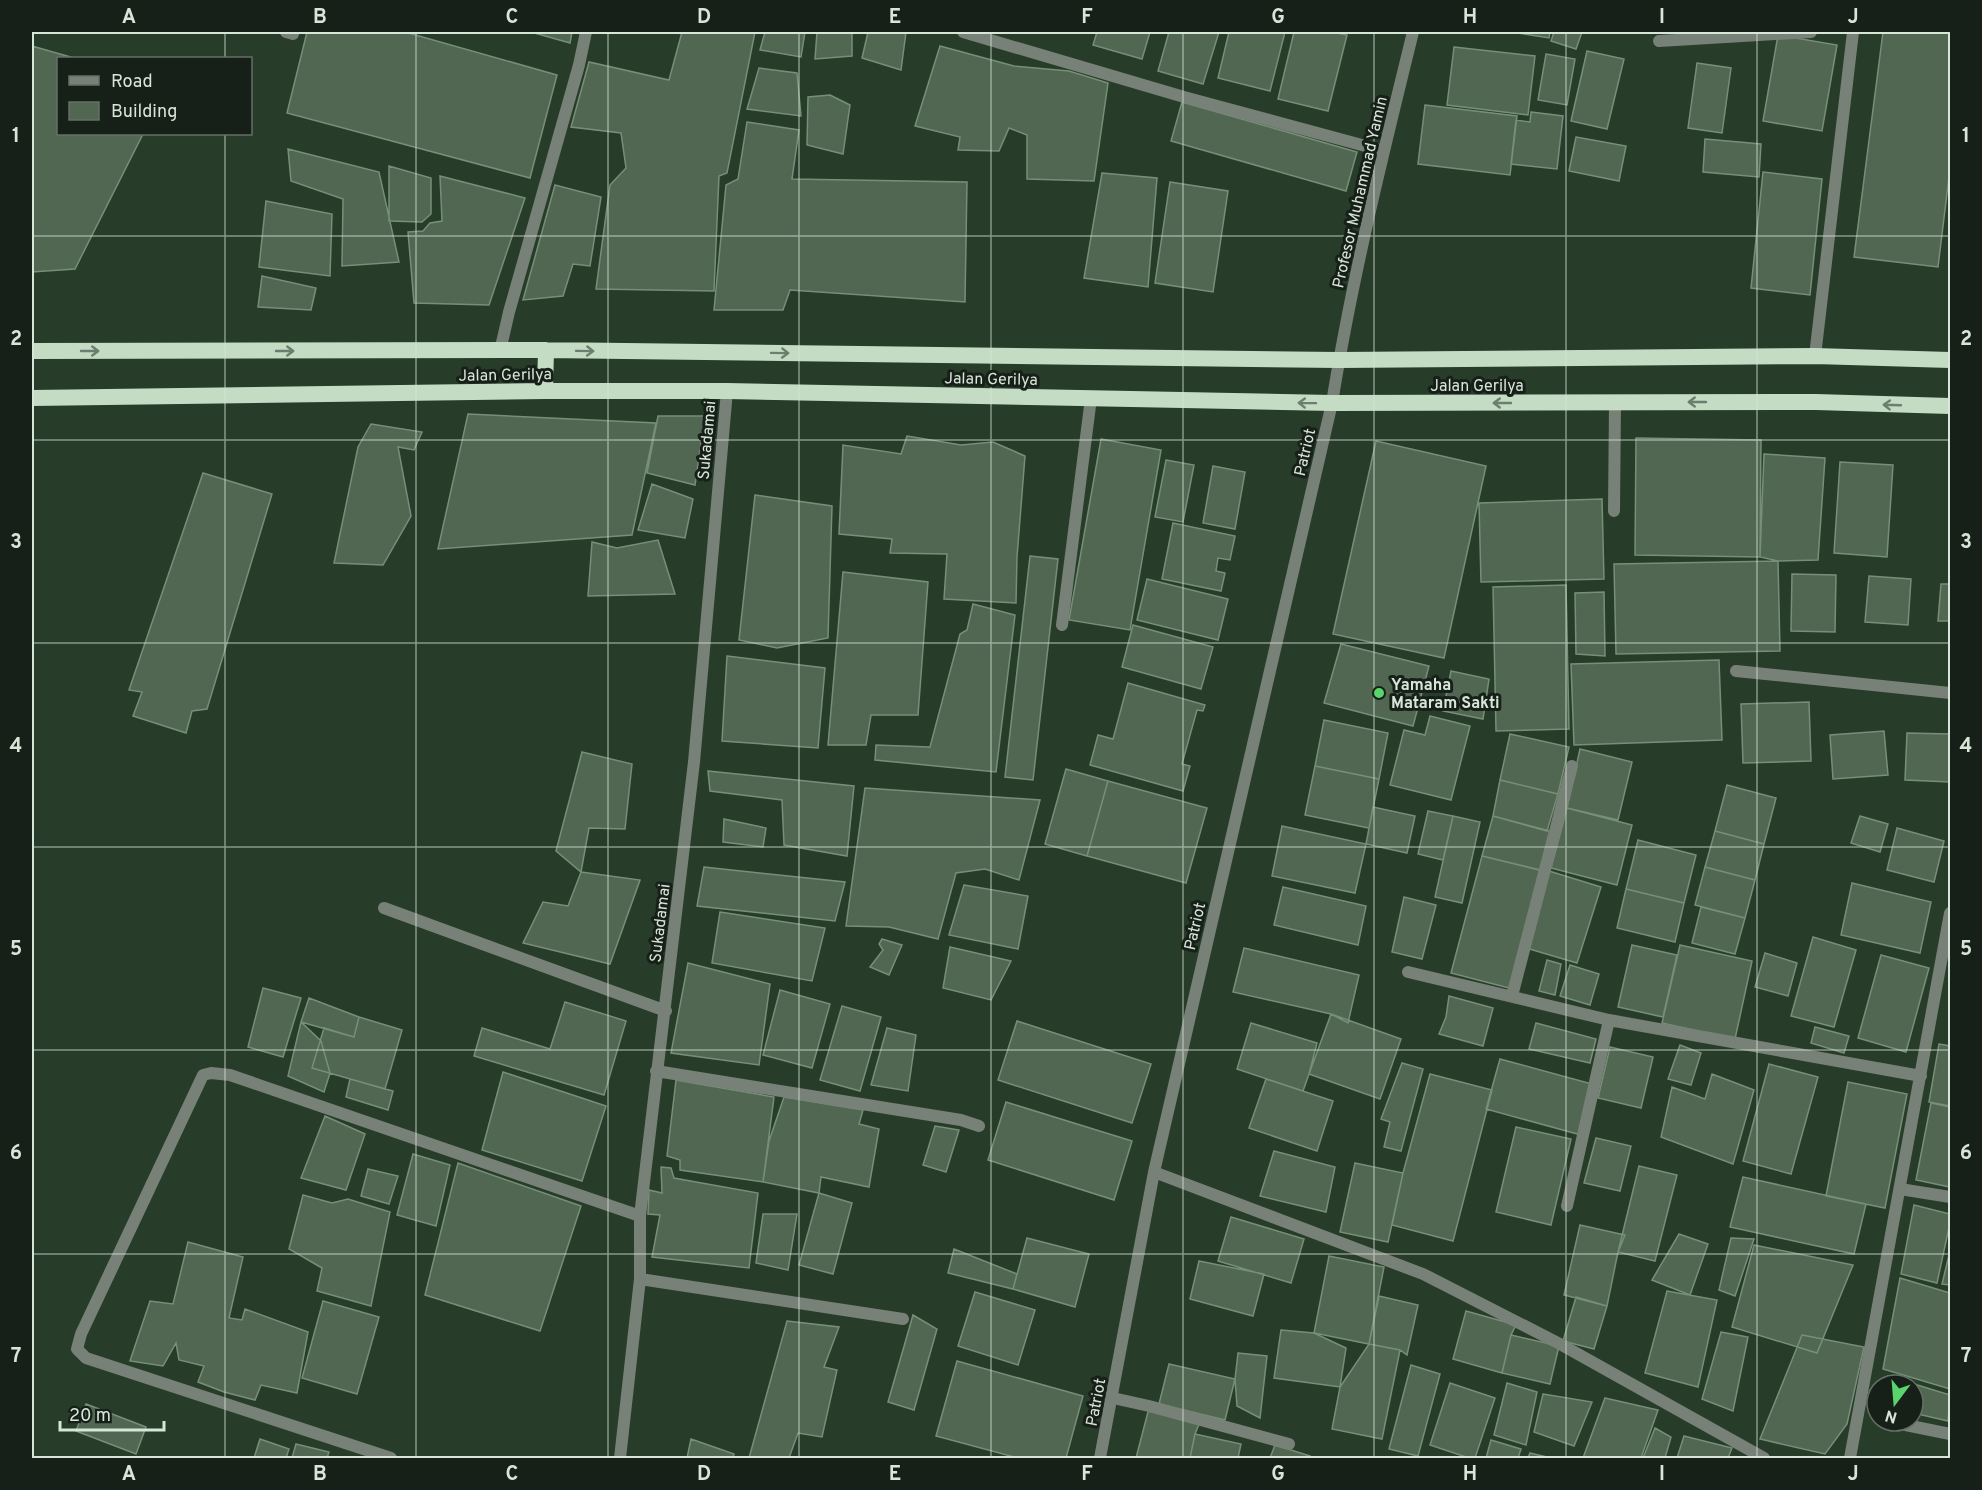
<svg xmlns="http://www.w3.org/2000/svg" width="1982" height="1490" viewBox="0 0 1982 1490" font-family="Overpass,sans-serif">
  <style>
    .building { fill: #516752; stroke: #778f79; stroke-width: 1.5 }
    .lines { fill: none; stroke-linecap: round; stroke-linejoin: round }
    .service { stroke: #778177; stroke-width: 12 }
    .minor { stroke: #778177; stroke-width: 12 }
    .trunk { stroke: #c4dbc4; stroke-width: 16 }
    .oneway { stroke: #6e7e6e }
    .grid { fill: none; stroke: #d8e5d9; stroke-width: 1.5; stroke-opacity: 0.55 }
    .poi-dot { fill: #5ad56e; stroke: #172018; stroke-width: 2 }
    .labels { text-anchor: middle; stroke-width: 6; stroke-linejoin: round; paint-order: stroke }
    .street-label { font-size: 16px; fill: #d8e5d9; stroke: #172018 }
    .poi-label { font-size: 16px; font-weight: bold; fill: #d8e5d9; stroke: #172018; text-anchor: start }
    .neatline { fill: none; stroke: #d8e5d9; stroke-width: 2 }
    .grid-label { font-size: 20px; text-anchor: middle; font-weight: bold; fill: #d8e5d9 }
  </style>
  <rect width="100%" height="100%" fill="#273c29"/>
  <path class="building" d="M307 32H405L557 75 530 178 287 113Z
    M531 32H572L570 43Z
    M682 32H755L727 173 719 176 714 291 596 289 610 185 626 168 621 133 571 127 589 62 669 80Z
    M765 32H805L801 57 760 50Z
    M817 32H852V56L815 59Z
    M868 32H906L901 70 862 58Z
    M1097 32H1150L1142 59 1093 45Z
    M1169 32H1219L1203 84 1158 71Z
    M1229 32H1285L1270 91 1218 78Z
    M1294 32H1332L1347 35 1328 111 1278 99Z
    M1512 32H1550L1549 38Z
    M1554 32H1582L1576 49 1551 41Z
    M1883 32H1950V169L1938 267 1854 257Z
    M1778 35 1837 45 1822 131 1763 121Z
    M32 46 74 58H58V134H143L75 269 32 272Z
    M940 46 1014 66 1069 71 1108 83 1094 181 1027 179V135L1009 128 999 151 958 150 960 137 915 126Z
    M1454 47 1535 56 1528 115 1447 105Z
    M1587 51 1624 59 1607 129 1571 121Z
    M1546 54 1575 59 1567 105 1538 100Z
    M1697 63 1731 68 1722 133 1688 128Z
    M759 68 797 73 801 116 747 109Z
    M830 95 850 105 843 154 807 145 808 97Z
    M1182 102 1357 152 1346 191 1171 141Z
    M1425 105 1517 116 1510 175 1418 164Z
    M1531 112 1563 116 1557 169 1511 164 1516 120 1530 122Z
    M747 122 799 130 792 179 967 182 965 302 790 290 783 310H714L726 185 738 179Z
    M1576 137 1626 146 1619 181 1569 171Z
    M1705 139 1761 144 1759 177 1703 172Z
    M288 149 379 172 399 262 342 266 343 199 291 181Z
    M389 166 431 178V214L422 222 389 221Z
    M1763 172 1822 179 1810 295 1751 288Z
    M1102 173 1157 178 1148 287 1084 278Z
    M440 176 525 198 489 305 414 303 408 232 423 231 430 223 442 221Z
    M1170 182 1228 191 1213 292 1155 283Z
    M555 185 601 197 590 266 573 264 563 296 523 300Z
    M266 201 332 214 330 276 259 267Z
    M262 276 316 288 311 310 258 307Z
    M468 414 656 423 632 535 438 549Z
    M658 416H705L695 485 647 473Z
    M371 424 422 432 414 450 398 447 411 516 383 565 334 563 358 447Z
    M907 436 961 445 993 442 1025 456 1017 557 1016 603 944 599 947 554 890 553 892 539 839 534 843 445 901 454Z
    M1636 438 1761 440 1760 557 1635 555Z
    M1101 439 1161 450 1130 630 1069 620Z
    M1376 441 1486 466 1444 658 1333 634Z
    M1764 454 1825 458 1818 560 1778 561 1760 557Z
    M1166 460 1194 465 1183 522 1155 517Z
    M1840 462 1893 465 1887 557 1834 553Z
    M1213 466 1245 472 1235 529 1203 523Z
    M203 473 272 494 207 709 192 711 186 733 133 716 142 692 129 690Z
    M652 484 693 499 685 538 638 530Z
    M755 495 832 506 828 638 777 648 739 640Z
    M1602 499 1604 579 1481 582 1479 503Z
    M1173 523 1235 536 1230 560 1218 558 1216 571 1225 573 1221 591 1162 579Z
    M658 540 675 594 588 596 592 542 617 548Z
    M1030 556 1058 559 1033 780 1005 777Z
    M1778 561 1780 651 1616 654 1614 564Z
    M843 572 928 582 918 715H871L866 745H828Z
    M1792 574 1836 575 1835 632 1791 631Z
    M1869 576 1911 579 1908 625 1865 622Z
    M1147 579 1228 599 1218 640 1137 620Z
    M1941 584H1950V621H1938Z
    M1566 585 1569 729 1496 731 1493 587Z
    M1604 592 1605 656 1576 654 1575 593Z
    M973 604 1015 615 996 772 875 760 876 745 930 747 960 634 967 630Z
    M1133 625 1213 647 1201 689 1122 667Z
    M1341 644 1429 666 1413 726 1324 703Z
    M727 656 825 668 818 748 722 741Z
    M1719 660 1722 740 1574 745 1571 664Z
    M1451 671 1489 679 1483 719 1443 711Z
    M1128 683 1205 705 1203 711 1197 710 1182 764 1190 766 1183 791 1090 765 1098 735 1113 739Z
    M1809 702 1811 761 1743 763 1741 704Z
    M1430 716 1470 726 1451 800 1390 785 1404 730 1425 735Z
    M1324 720 1388 733 1379 779 1315 766Z
    M1884 731 1888 775 1833 779 1830 735Z
    M1907 733 1950 734V782L1905 780Z
    M1510 734 1569 747 1558 794 1500 780Z
    M1580 749 1632 762 1618 820 1567 808Z
    M582 752 632 764 625 829 589 828 581 872 556 851Z
    M1315 766 1379 779 1369 828 1305 815Z
    M1066 769 1108 781 1087 856 1045 844Z
    M708 771 854 786 847 856 784 845 782 800 710 791Z
    M1500 780 1558 794 1547 831 1493 816Z
    M1108 781 1207 808 1186 883 1087 856Z
    M1727 785 1776 798 1764 844 1715 831Z
    M865 788 1040 800 1019 880 985 869 956 873 938 939 889 927 846 926Z
    M1373 807 1415 816 1407 853 1366 844Z
    M1567 808 1632 825 1617 885 1551 868Z
    M1428 811 1453 816 1443 860 1418 854Z
    M1453 816 1480 822 1462 903 1435 897Z
    M1493 816 1550 831 1540 870 1482 856Z
    M1860 816 1888 824 1880 852 1851 843Z
    M724 819 766 828 763 847 723 842Z
    M1282 826 1366 844 1355 893 1272 876Z
    M1897 828 1944 841 1934 882 1887 870Z
    M1715 831 1764 844 1755 880 1705 867Z
    M1638 840 1696 855 1684 903 1626 889Z
    M1482 856 1543 871 1513 989 1451 973Z
    M704 867 845 882 835 921 697 906Z
    M1705 867 1755 880 1745 918 1695 905Z
    M1549 871 1601 887 1577 963 1526 948Z
    M581 872 640 880 610 964 523 943 543 902 568 906Z
    M1852 883 1931 902 1920 953 1841 935Z
    M964 885 1028 896 1018 949 949 935Z
    M1283 887 1366 906 1358 945 1274 925Z
    M1626 889 1684 903 1675 942 1617 928Z
    M1404 897 1436 905 1422 959 1392 952Z
    M1701 907 1745 918 1735 954 1692 943Z
    M720 912 825 928 812 981 712 963Z
    M1813 937 1856 950 1834 1027 1791 1016Z
    M882 939 902 945 889 975 870 967 883 950 879 944Z
    M1632 945 1677 955 1663 1017 1618 1007Z
    M1680 945 1752 961 1735 1039 1662 1023Z
    M950 947 1011 961 991 1000 943 988Z
    M1244 948 1359 975 1348 1023 1331 1014 1233 992Z
    M1765 953 1797 963 1788 996 1755 987Z
    M1881 955 1929 968 1906 1052 1858 1038Z
    M1547 960 1561 964 1555 995 1539 991Z
    M688 963 770 984 759 1065 671 1053Z
    M1570 965 1599 974 1590 1005 1560 996Z
    M263 988 301 998 283 1057 248 1047Z
    M780 990 830 1004 812 1068 763 1055Z
    M1449 996 1493 1008 1483 1046 1439 1034 1446 1017Z
    M309 998 359 1017 354 1037 301 1022Z
    M565 1002 626 1021 604 1095 474 1056 482 1028 550 1049Z
    M842 1006 881 1017 860 1091 820 1080Z
    M1331 1014 1401 1039 1380 1099 1309 1074Z
    M359 1017 402 1030 385 1089 312 1068 324 1028 354 1037Z
    M1017 1021 1151 1064 1132 1123 998 1080Z
    M301 1022 321 1041 330 1073 324 1092 288 1076Z
    M1251 1023 1317 1043 1309 1074 1303 1091 1237 1069Z
    M1536 1023 1596 1039 1590 1063 1529 1049Z
    M1815 1027 1849 1036 1844 1053 1811 1043Z
    M887 1028 916 1035 908 1091 871 1085Z
    M1939 1044 1950 1046V1106L1929 1102Z
    M1680 1045 1701 1053 1691 1085 1668 1079Z
    M1610 1047 1653 1057 1641 1108 1598 1098Z
    M1500 1059 1592 1084 1581 1135 1486 1109Z
    M1402 1063 1423 1069 1401 1151 1384 1147 1390 1122 1381 1119Z
    M1769 1064 1818 1077 1791 1174 1743 1161Z
    M503 1072 606 1106 582 1181 482 1150Z
    M1430 1074 1492 1090 1453 1241 1392 1225 1403 1173Z
    M1712 1074 1754 1090 1733 1164 1661 1137 1672 1087 1705 1099Z
    M350 1079 393 1091 388 1110 346 1097Z
    M1266 1079 1333 1101 1317 1151 1249 1128Z
    M676 1080 774 1097 763 1182 680 1170V1160L667 1156Z
    M1848 1082 1907 1094 1885 1208 1826 1196Z
    M784 1097 863 1110 859 1124 879 1129 869 1187 821 1177 819 1193 763 1182 769 1141Z
    M1006 1102 1132 1141 1114 1200 988 1160Z
    M1931 1103 1950 1107V1187L1916 1180Z
    M325 1116 365 1134 346 1190 301 1178Z
    M935 1126 959 1130 946 1172 923 1165Z
    M1516 1127 1571 1139 1551 1225 1496 1212Z
    M1596 1138 1631 1146 1620 1191 1584 1183Z
    M1274 1151 1335 1167 1326 1212 1260 1196Z
    M413 1154 450 1165 436 1226 397 1215Z
    M458 1163 581 1206 540 1331 425 1295Z
    M1355 1163 1403 1173 1388 1242 1340 1232Z
    M1639 1166 1677 1175 1655 1261 1618 1252Z
    M661 1167 671 1168 674 1178 758 1193 749 1268 652 1257 660 1215 648 1214 649 1190 662 1193Z
    M368 1169 398 1176 389 1204 361 1196Z
    M1743 1177 1866 1204 1854 1254 1730 1227Z
    M819 1193 852 1203 833 1274 799 1265Z
    M303 1195 332 1203 348 1199 390 1212 371 1306 317 1291 322 1268 289 1249Z
    M1914 1205 1950 1214V1223L1937 1283 1901 1274Z
    M763 1214H797L788 1270 756 1263Z
    M1231 1217 1304 1239 1291 1283 1218 1261Z
    M1580 1225 1625 1235 1618 1252 1607 1306 1564 1295Z
    M1679 1234 1708 1244 1690 1295 1652 1280Z
    M1027 1238 1089 1254 1075 1307 1013 1289Z
    M1731 1238 1754 1239 1735 1296 1719 1290Z
    M188 1242 243 1257 229 1318 242 1320 245 1309 308 1332 297 1393 261 1385 255 1400 224 1392 198 1382 204 1366 179 1360 176 1343 163 1366 130 1361 150 1301 173 1304Z
    M1754 1245 1853 1265 1817 1353 1732 1327Z
    M954 1249 1017 1274 1013 1289 948 1273Z
    M1950 1251V1285L1942 1284Z
    M1329 1256 1384 1267 1369 1344 1314 1333Z
    M1199 1261 1264 1274 1253 1316 1190 1299Z
    M1900 1278 1950 1293V1389L1883 1369Z
    M1667 1291 1717 1300 1698 1387 1645 1373Z
    M975 1292 1035 1310 1018 1365 958 1346Z
    M1379 1296 1418 1305 1407 1355 1400 1350 1369 1344Z
    M1576 1297 1607 1306 1594 1349 1563 1341Z
    M323 1301 379 1317 357 1394 302 1378Z
    M1466 1311 1516 1325 1511 1335 1502 1373 1453 1359Z
    M913 1315 937 1329 914 1410 888 1402Z
    M787 1321 839 1327 824 1367 837 1370 822 1437 798 1433 789 1458H749Z
    M1281 1330 1314 1333 1346 1348 1340 1387 1274 1378Z
    M1721 1332 1748 1337 1733 1411 1702 1399Z
    M1511 1335 1559 1346 1550 1384 1502 1373Z
    M1802 1335 1864 1347 1847 1424 1825 1454 1760 1439Z
    M1369 1344 1400 1350 1382 1439 1332 1429 1340 1387Z
    M1238 1353 1267 1356 1260 1418 1237 1406 1235 1379Z
    M957 1361 1083 1396 1066 1458H1018L936 1436Z
    M1169 1364 1235 1379 1225 1420 1159 1404Z
    M1411 1365 1440 1374 1418 1456 1389 1449Z
    M1888 1376 1950 1395 1948 1421 1913 1413V1385H1887Z
    M1450 1383 1495 1398 1475 1458H1469L1430 1445Z
    M1507 1383 1537 1392 1526 1445 1494 1435Z
    M1543 1394 1592 1402 1574 1446 1534 1432Z
    M1605 1398 1658 1410 1641 1458H1583Z
    M86 1404 146 1427 136 1454 76 1431Z
    M1149 1408 1200 1422 1195 1434 1190 1458H1136Z
    M1655 1428 1671 1437 1665 1458H1643Z
    M1195 1434 1241 1444 1238 1458H1190Z
    M1684 1436 1732 1448 1728 1458H1677Z
    M260 1439 289 1449 286 1458H254Z
    M691 1439 734 1454 733 1458H687Z
    M1491 1440 1521 1449 1518 1458H1486Z
    M296 1444 329 1452 327 1458H292Z
    M1275 1445 1310 1456 1309 1458H1270Z
    M1530 1453 1551 1458H1528Z"/>
  <g class="lines">
    <path class="service" d="M286 32 293 34
      M1614 511 1615 403
      M1900 1189 1950 1197"/>
    <path class="minor" d="M963 32 1184 97 1384 151
      M1659 41 1811 32
      M500 351 509 312 579 65 586 32
      M1815 356 1853 32
      M1062 625 1091 398
      M1736 671 1950 693
      M384 908 666 1011
      M1408 972 1609 1020 1921 1076
      M1512 996 1572 766
      M656 1071 961 1120 979 1126
      M1154 1172 1423 1274 1560 1344 1764 1458
      M1567 1206 1609 1020
      M640 1279 903 1319
      M1113 1398 1149 1406 1289 1444
      M1886 1421 1950 1434
      M391 1458 86 1358 77 1349 81 1334 203 1075 211 1073 230 1075 640 1216
      M620 1458 640 1279V1216L694 762 727 391
      M1100 1458 1154 1172 1332 403C1352 278 1383 154 1413 32
      M1850 1458 1950 913"/>
    <path class="trunk" d="M32 351 546 350 1339 360 1815 356 1950 360
      M545 391 546 350
      M32 398 545 391H727L1332 403 1816 402 1950 406"/>
  </g>
  <defs><path id="oneway-shaft" d="M-6 0H5M1.5-3L5.5 0L1.5 3" fill="none" stroke-width="1.6" stroke-linecap="round" stroke-linejoin="round" transform="scale(1.5)"/></defs>
  <g class="oneway">
    <use href="#oneway-shaft" transform="translate(90 351)"/>
    <use href="#oneway-shaft" transform="translate(285 351)"/>
    <use href="#oneway-shaft" transform="translate(585 351) rotate(1)"/>
    <use href="#oneway-shaft" transform="translate(780 353) rotate(1)"/>
    <use href="#oneway-shaft" transform="translate(1697 402) rotate(180)"/>
    <use href="#oneway-shaft" transform="translate(1307 403) rotate(-179)"/>
    <use href="#oneway-shaft" transform="translate(1502 403) rotate(180)"/>
    <use href="#oneway-shaft" transform="translate(1892 405) rotate(-178)"/>
  </g>
  <path class="grid" d="M225 32V58M416 32V1458M608 32V1458M799 32V1458M991 32V1458M1183 32V1458M1374 32V1458M1566 32V1458M1757 32V1458M225 134V1458M32 236H1950M32 440H1950M32 643H1950M32 847H1950M32 1050H1950M32 1254H1950"/>
  <circle class="poi-dot" cx="1379" cy="693" r="6"/>
  <g class="labels">
    <g class="street-label">
      <text transform="translate(1359 192) rotate(-77)" y="6">Profesor Muhammad Yamin</text>
      <text transform="translate(505 374) rotate(-1)" y="6">Jalan Gerilya</text>
      <text transform="translate(991 378) rotate(1)" y="6">Jalan Gerilya</text>
      <text x="1477" y="391">Jalan Gerilya</text>
      <text transform="translate(706 440) rotate(-85)" y="6">Sukadamai</text>
      <text transform="translate(1304 452) rotate(-77)" y="6">Patriot</text>
      <text transform="translate(659 923) rotate(-83)" y="6">Sukadamai</text>
      <text transform="translate(1194 926) rotate(-77)" y="6">Patriot</text>
      <text transform="translate(1095 1402) rotate(-79)" y="6">Patriot</text>
    </g>
    <g class="poi-label">
      <text x="1391" y="690">Yamaha<tspan x="1391" dy="18">Mataram Sakti</tspan></text>
    </g>
  </g>
  <rect width="1982" height="1490" fill="none" stroke="#172018" stroke-width="66"/>
  <rect x="57" y="57" width="195" height="78" fill="#172018" stroke="#646f65" stroke-width="1.5"/>
  <rect x="69" y="76" width="30" height="9" fill="#778177" stroke="#646f65" stroke-width="1.5"/>
  <text x="111" y="87" font-size="18" fill="#d8e5d9">Road</text>
  <rect x="69" y="102" width="30" height="18" fill="#516752" stroke="#646f65" stroke-width="1.5"/>
  <text x="111" y="117" font-size="18" fill="#d8e5d9">Building</text>
  <g transform="translate(1895 1403) rotate(196)"><circle r="28" fill="#172018" stroke="#646f65" stroke-width="1.5"/>
  <path d="M0-4.5L10 22L0 15L-10 22Z" fill="#5ad56e"/>
  <text y="-9" font-size="16" font-weight="bold" text-anchor="middle" fill="#d8e5d9">N</text>
  </g>
  <path d="M60 1421v9h104v-9" fill="none" stroke="#d8e5d9" stroke-width="3"/>
  <text x="69" y="1421" font-size="18" fill="#d8e5d9" stroke="#172018" stroke-width="4.5" paint-order="stroke">20 m</text>
  <rect x="33" y="33" width="1916" height="1424" class="neatline"/>
  <g class="grid-label">
    <text x="129" y="23">A</text>
    <text x="320" y="23">B</text>
    <text x="512" y="23">C</text>
    <text x="704" y="23">D</text>
    <text x="895" y="23">E</text>
    <text x="1087" y="23">F</text>
    <text x="1278" y="23">G</text>
    <text x="1470" y="23">H</text>
    <text x="1662" y="23">I</text>
    <text x="1853" y="23">J</text>
    <text x="16" y="142">1</text>
    <text x="1966" y="142">1</text>
    <text x="16" y="345">2</text>
    <text x="1966" y="345">2</text>
    <text x="16" y="548">3</text>
    <text x="1966" y="548">3</text>
    <text x="16" y="752">4</text>
    <text x="1966" y="752">4</text>
    <text x="16" y="955">5</text>
    <text x="1966" y="955">5</text>
    <text x="16" y="1159">6</text>
    <text x="1966" y="1159">6</text>
    <text x="16" y="1362">7</text>
    <text x="1966" y="1362">7</text>
    <text x="129" y="1480">A</text>
    <text x="320" y="1480">B</text>
    <text x="512" y="1480">C</text>
    <text x="704" y="1480">D</text>
    <text x="895" y="1480">E</text>
    <text x="1087" y="1480">F</text>
    <text x="1278" y="1480">G</text>
    <text x="1470" y="1480">H</text>
    <text x="1662" y="1480">I</text>
    <text x="1853" y="1480">J</text>
  </g>
</svg>
